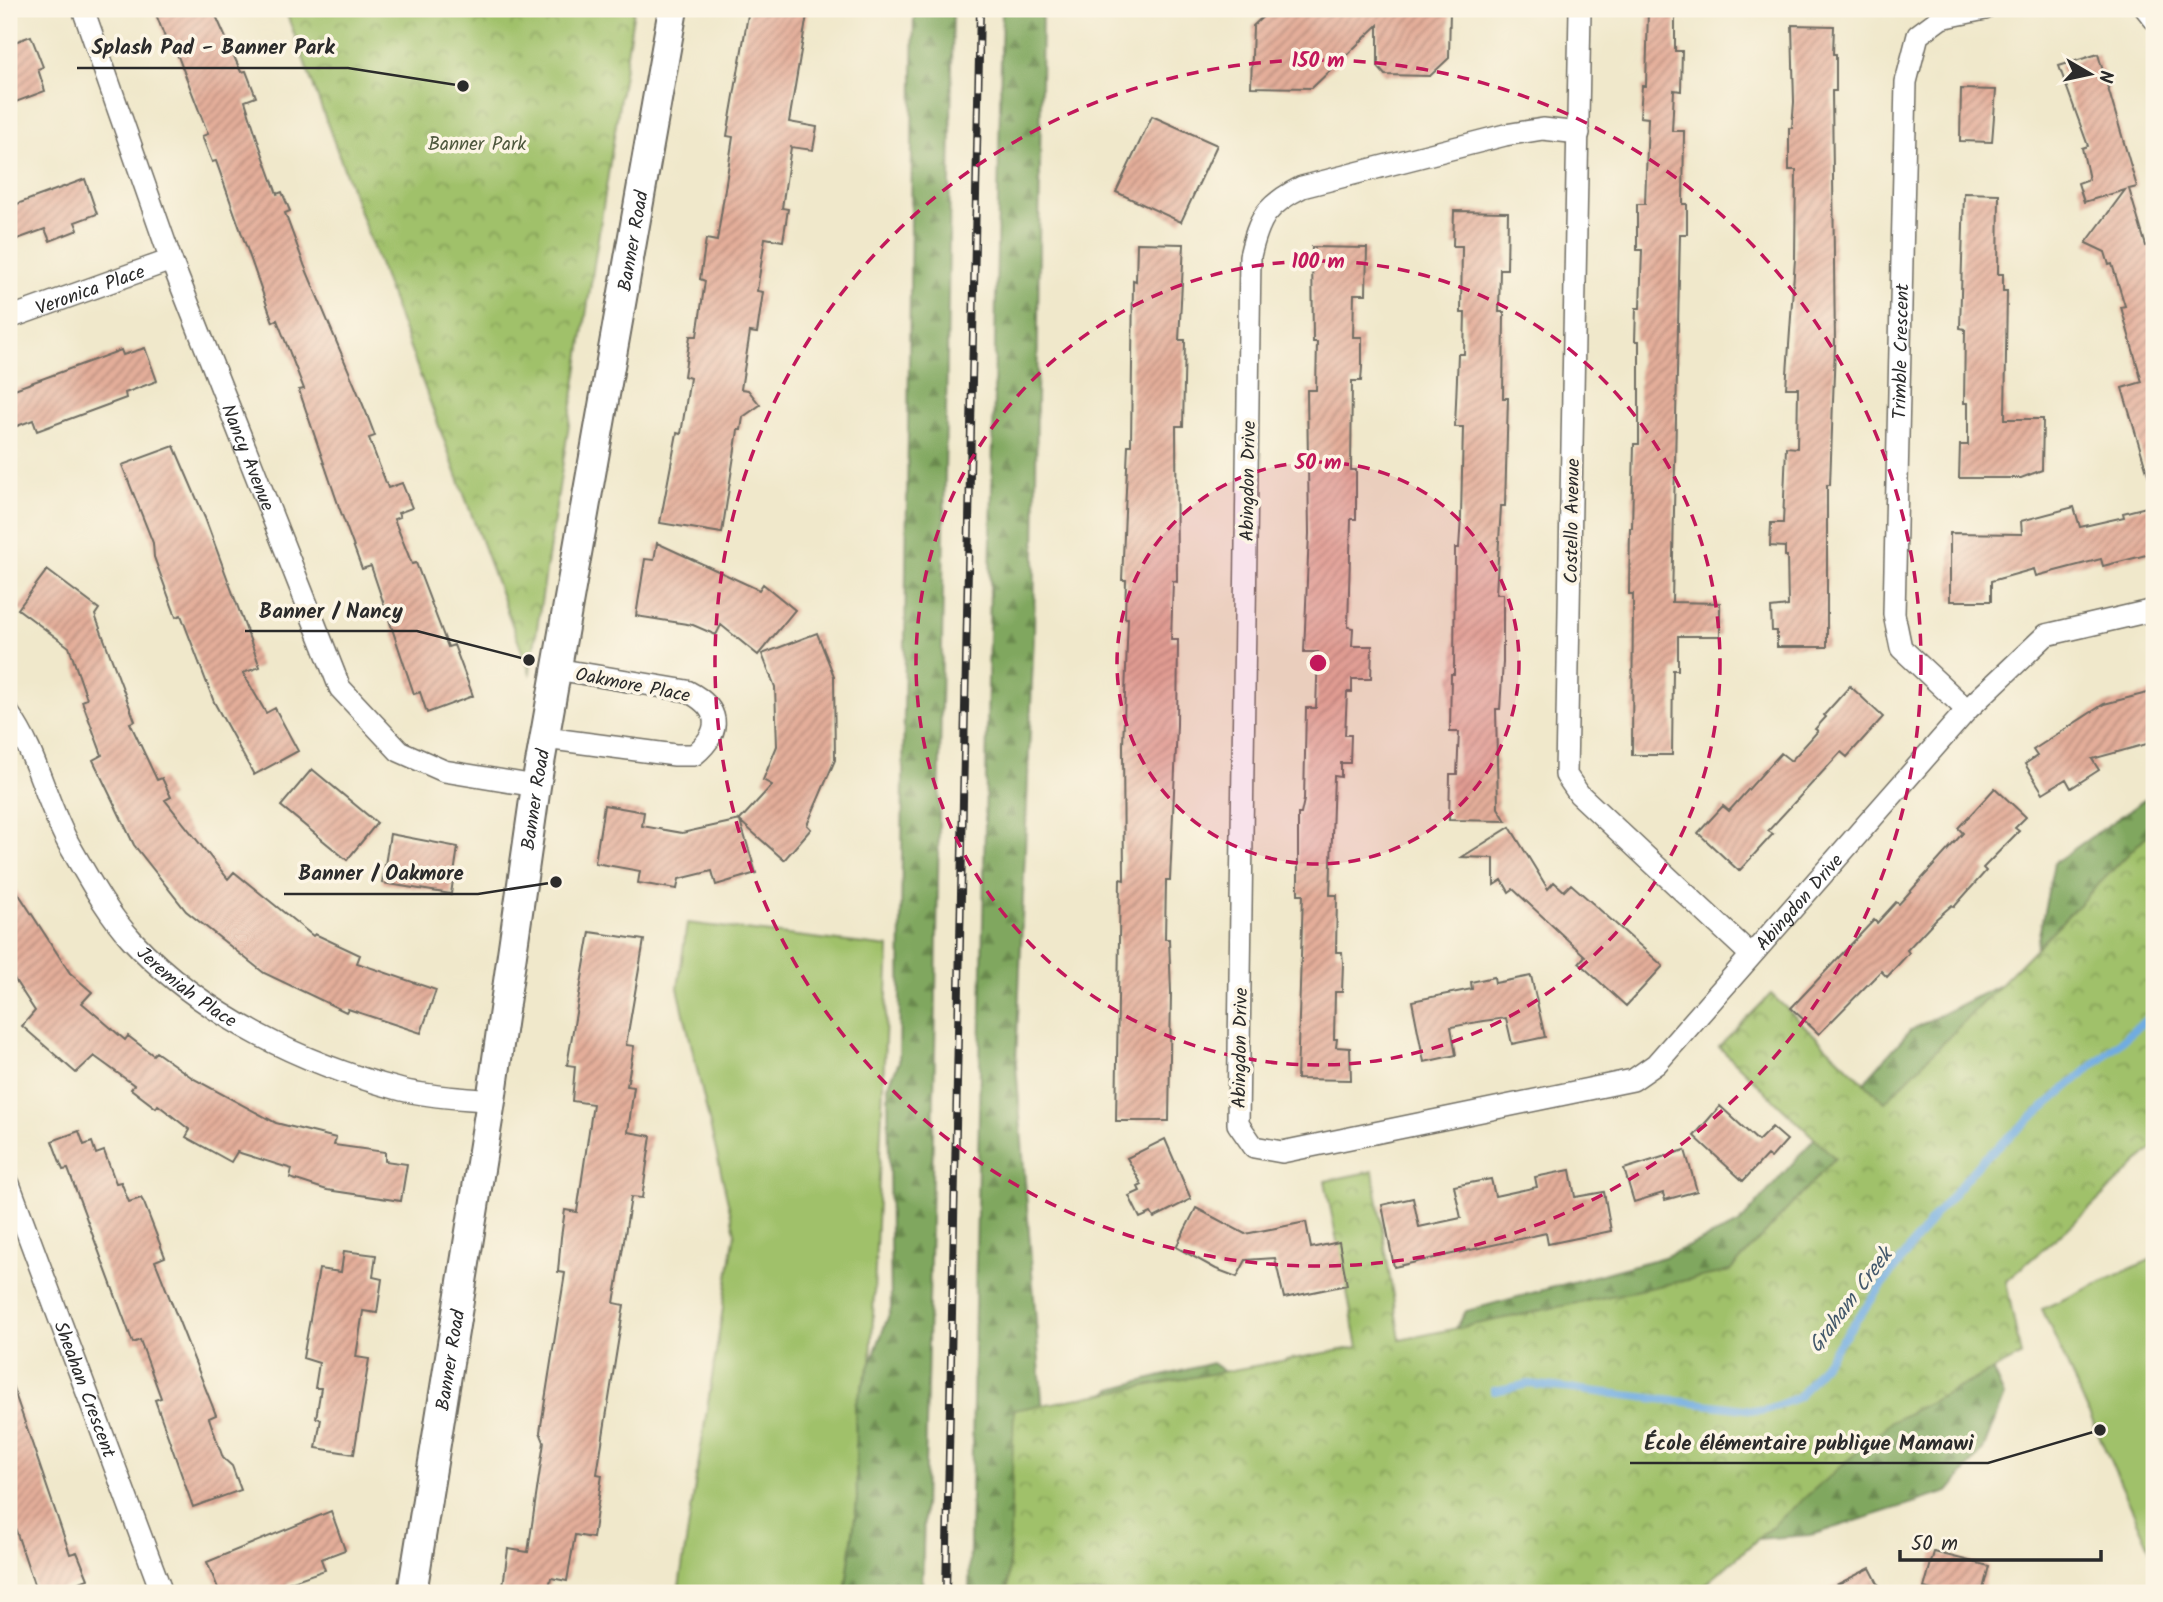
<svg xmlns="http://www.w3.org/2000/svg" width="2163" height="1602" viewBox="0 0 2163 1602" font-family="Kalam,sans-serif">
  <style>
    .grass { fill: #a0c16a; stroke: #66764a; stroke-width: 2 }
    .forest { fill: url(#forest-firs); stroke: #566944; stroke-width: 2 }
    .park { fill: url(#park-crowns); stroke: #66764a; stroke-width: 2 }
    .lines { fill: none; stroke-linecap: round; stroke-linejoin: round }
    .stream { stroke: #70ace1; stroke-width: 8 }
    .building { fill: url(#building-hatch) }
    .minor-casing { stroke: #706d63; stroke-width: 24 }
    .tertiary-casing { stroke: #706d63; stroke-width: 32 }
    .minor { stroke: #fff; stroke-width: 21 }
    .tertiary { stroke: #fff; stroke-width: 28 }
    .rail-casing { stroke: #2b2b2b; stroke-width: 8 }
    .rail { stroke: #fcf5e5; stroke-width: 5; stroke-dasharray: 16; stroke-linecap: butt }
    .ring { fill: none; stroke: #c2185b; stroke-width: 3.5; stroke-dasharray: 12 9 }
    .labels { text-anchor: middle; stroke-width: 7; stroke-linejoin: round; paint-order: stroke }
    .park-label { font-size: 19px; fill: #4e583e; stroke: #fcf5e5 }
    .street-label { font-size: 19px; fill: #2b2b2b; stroke: #fcf5e5 }
    .water-label { font-size: 21px; font-style: italic; fill: #43586b; stroke: #fcf5e5 }
    .centre { fill: #c2185b; stroke: #fcf5e5; stroke-width: 3.5 }
    .ring-label { font-size: 21px; text-anchor: middle; font-weight: bold; fill: #c2185b; stroke: #fcf5e5; stroke-width: 7; stroke-linejoin: round; paint-order: stroke }
    .leader { fill: none; stroke: #2b2b2b; stroke-width: 2.5 }
    .callout-dot { fill: #2b2b2b; stroke: #fcf5e5; stroke-width: 2.5 }
    .callout-label { font-size: 21px; text-anchor: middle; font-weight: bold; fill: #2b2b2b; stroke: #fcf5e5; stroke-width: 7; stroke-linejoin: round; paint-order: stroke }
  </style>
  <defs>
    <pattern id="forest-firs" width="22" height="20" patternUnits="userSpaceOnUse" patternTransform="scale(1.75)"><rect width="22" height="20" fill="#80a75e"/><path d="M5 1l3.5 6h-7zM16 11l3.5 6h-7z" fill="#69884e"/></pattern>
    <pattern id="park-crowns" width="20" height="18" patternUnits="userSpaceOnUse" patternTransform="scale(1.75)"><rect width="20" height="18" fill="#a0c16a"/><path d="M2 6a3 3 0 1 1 6 0M12 15a3 3 0 1 1 6 0" fill="none" stroke="#839d57"/></pattern>
    <pattern id="building-hatch" width="6" height="6" patternUnits="userSpaceOnUse" patternTransform="scale(1.75)"><rect width="6" height="6" fill="#e4ae9a"/><path d="M-1 1l2-2M0 6l6-6M5 7l2-2" fill="none" stroke="#b98e7e"/></pattern>
  </defs>
  <rect width="100%" height="100%" fill="#fcf5e5"/>
  <filter id="ink" filterUnits="userSpaceOnUse"><feTurbulence type="fractalNoise" baseFrequency=".0143" numOctaves="2"/><feDisplacementMap in="SourceGraphic" scale="14" xChannelSelector="R" yChannelSelector="G"/><feConvolveMatrix kernelMatrix="1 2 1 2 8 2 1 2 1" color-interpolation-filters="sRGB"/></filter>
  <filter id="wash" filterUnits="userSpaceOnUse"><feTurbulence type="fractalNoise" baseFrequency=".00686" numOctaves="4" result="noise"/><feDisplacementMap in="SourceGraphic" scale="28" xChannelSelector="R" yChannelSelector="G"/><feGaussianBlur stdDeviation="1.57" result="paint"/><feColorMatrix in="noise" values="0 0 0 0 0 0 0 0 0 0 0 0 0 0 0 0 0 1.4 0 .05"/><feComposite in="paint" operator="in"/></filter>
  <g filter="url(#wash)">
    <rect width="100%" height="100%" fill="#f0e8cb"/>
    <path class="grass" d="M687 923 889 947 861 1593H678L735 1232 678 988Z
      M2154 1258V1558L2042 1309Z"/>
    <path class="forest" d="M914 9H953L935 1052 922 1593H845L857 1502 855 1405 891 1309 888 1086 899 1062Z
      M1002 9H1042L1034 634 1016 1064 1043 1413 1068 1421 1112 1389 1212 1363 1253 1392 1090 1593H969Z
      M2154 793V1129L1980 1295 1970 1319 2004 1396 1983 1450 1948 1492 1811 1535 1728 1541 1428 1377 1466 1311 1664 1257 1739 1224 1910 1030 2032 969 2054 863Z"/>
    <path class="park" d="M285 9H634L530 673Z
      M2154 835V1147L2086 1212 2006 1281 2021 1356 1891 1422 1696 1593H1008L1014 1410 1358 1347 1325 1181 1373 1171 1400 1340 1730 1271 1835 1158 1719 1047 1771 994 1885 1102 2145 837Z"/>
    <g class="lines">
      <path class="stream" d="M1494 1391 1529 1384 1763 1411 1799 1397 1934 1216 1981 1161 2154 1013"/>
    </g>
    <g id="blocks">
      <path class="building" d="M154 9H213L241 72 246 71 256 97 245 101 259 144 277 194 282 192 290 211 285 213 305 267 366 412 375 436 369 438 388 488 402 483 412 508 398 513 400 517 394 519 412 564 416 563 448 647 454 645 473 696 427 713 420 692 414 694 371 566 362 569 339 507 299 390 304 389 277 320 273 322 216 161 212 162 202 136 208 134 174 46 169 48Z
        M749 9H808L789 122 817 127 813 150 791 147 782 208 788 209 783 241 765 238 757 291 763 292 757 333 750 332 741 389 748 390 760 405 743 417 741 430H738L722 533 660 523 677 433 681 434 690 378 684 376 690 336H697L705 281 700 279 706 239 717 241 733 137 727 136Z
        M1271 9H1450L1449 58 1430 76 1385 75 1378 67V25L1312 88 1251 87 1253 26Z
        M1648 9H1675V51H1682L1681 91 1674 90 1672 131H1684L1683 204H1687V234H1680L1672 602 1720 603V636H1678V670H1673L1672 755H1632L1633 594H1629L1630 528H1632L1634 444H1639V341H1635L1636 308H1640L1642 250H1637V204H1645L1648 118 1640 117 1642 86H1646Z
        M1792 25 1834 26 1833 54H1836V91H1832L1835 345 1830 485H1827V647H1777V631H1772L1771 608 1788 606 1787 556H1785V547L1770 546 1771 523H1783L1786 447 1797 448 1798 388H1786L1795 259 1796 170H1789V128H1792L1794 102Z
        M31 36 43 67 38 69 45 91 13 103 9 90V44Z
        M2098 54 2137 187 2129 189 2146 246 2150 245 2154 259V478H2149L2122 388 2142 382 2121 307 2125 306 2112 264 2109 265 2105 252 2086 243 2125 190 2084 202 2078 183 2089 179 2082 148 2088 146 2059 66Z
        M1961 89 1996 90 1992 142 1960 141Z
        M1152 116 1217 145 1181 222 1116 192Z
        M85 179 97 214 75 222 78 230 50 241 45 229 9 242V207Z
        M1964 193 1999 194 1998 274H2003V291H2007L2005 419H2043L2042 470 2021 478H1959L1960 445H1968V403H1964L1965 329 1960 328Z
        M1454 211 1508 212 1507 269H1500L1499 312H1504L1503 398H1508L1505 506H1501L1496 594H1503V662L1500 709H1496L1498 808 1506 821 1449 820 1450 774H1457L1459 732H1450L1451 674H1454L1455 548H1459L1461 517 1463 427H1455L1458 354H1464L1465 313H1461L1462 246H1453Z
        M1137 243 1184 244 1179 340H1185L1183 426H1176L1177 582 1173 581 1171 640H1178L1177 725 1170 880H1166L1165 939H1169L1171 992 1169 1121H1116L1120 879 1124 880 1123 745 1128 618H1125L1126 580H1122L1128 445H1131L1133 280 1136 281Z
        M1312 247 1367 248 1366 294H1354L1353 337H1362V367L1361 381H1352L1351 470H1356V519H1351L1348 627 1353 628 1352 646H1372L1371 679H1352V692H1347L1345 735H1351L1350 763H1341V777L1334 776 1330 895H1337L1336 952H1342L1343 963 1342 992H1335L1334 1039H1337L1336 1047 1350 1048 1351 1080 1297 1079 1303 894H1298V814H1301L1304 800 1306 708H1316L1318 652H1304L1309 533 1307 390H1316L1317 342H1313Z
        M145 348 157 381 125 393 126 398 37 431 33 420 9 429V391L121 350 123 355Z
        M174 446 205 518 260 667 243 673 266 713 275 708 298 751 254 775 214 702 181 615 176 617 154 557 153 543 122 465Z
        M2154 505V553L2103 566 2101 559 2036 576 2034 569 1991 581V601H1950V533L2022 534 2021 521 2074 507 2080 527 2124 517 2123 513Z
        M657 543 759 590 763 584 795 610 758 655 721 625 716 635 693 625 636 616 645 559 654 560Z
        M47 570 99 609 95 615 135 721 130 723 157 780 162 778 171 797 165 800 228 879 234 872 313 936 315 934 360 955 357 963 436 990 421 1033 348 1009 346 1012 264 973 186 911 134 845 93 760 102 755 82 701 87 699 69 647 18 609Z
        M817 633 834 676 835 760 807 825 811 829 784 860 740 821 756 873 716 885 712 871 679 879 677 889 638 883 640 871 595 863 604 805 644 812 642 826 682 833 740 820 772 785 763 780 777 746 775 687 762 654Z
        M1850 686 1883 717 1847 757 1841 752 1768 831 1773 834 1739 871 1698 833 1723 806 1729 811 1781 753 1791 761 1818 731 1815 729 1826 717 1824 715Z
        M2151 692 2154 704V742L2092 759 2099 770 2071 788 2066 779 2043 793 2025 764 2037 756 2033 750 2104 704Z
        M312 769 377 823 347 860 281 806Z
        M1995 788 2026 817 2015 828 2019 831 1983 868 1986 871 1954 907 1952 905 1936 919 1907 950 1909 953 1887 977 1881 971 1819 1034 1791 1008 1874 920 1877 923 1896 902 1899 904 1963 833 1958 828Z
        M1510 827 1548 889 1554 882 1564 891 1571 884 1663 966 1626 1006 1579 963 1585 956 1513 889 1509 892 1502 880 1494 885V858L1462 857Z
        M390 834 458 847 451 894 382 883Z
        M9 879 70 973 92 992 82 1003 125 1040 128 1036 153 1055 156 1052 194 1079 276 1123 336 1138 334 1145 385 1152V1161L407 1164 401 1201 327 1190 290 1178 292 1169 237 1152 231 1162 186 1137 190 1130 158 1105 156 1108 131 1089 134 1085 94 1056 76 1073 22 1026 35 1011 9 971Z
        M590 932 644 940 626 1045 634 1046 627 1086 634 1087 628 1132 651 1136 642 1198 631 1197 614 1303 624 1305 597 1474 602 1475 593 1538 575 1535 567 1581 551 1578 548 1593H502L508 1549 528 1552 544 1442 540 1432 565 1273 558 1272 561 1237 565 1210 577 1212 593 1104 572 1101 575 1066 567 1065Z
        M1531 976 1545 1037 1512 1044 1506 1018 1483 1021 1451 1027 1456 1055 1424 1062 1412 1001 1472 989 1471 982 1494 977 1495 983Z
        M1720 1106 1758 1141 1772 1127 1787 1140 1771 1158 1767 1155 1743 1181 1694 1136Z
        M79 1131 84 1145 92 1142 96 1154 104 1151 116 1183 121 1182 129 1202 141 1198 144 1203 165 1257 155 1261 216 1415 209 1418 223 1458 232 1466 241 1490 193 1507 155 1400 161 1398 140 1340 133 1343 68 1169 63 1170 52 1141Z
        M1165 1139 1191 1199 1154 1218 1151 1213 1140 1218 1129 1196 1140 1191 1138 1187 1142 1185 1127 1158Z
        M1685 1150 1697 1191 1665 1200 1663 1193 1634 1202 1624 1169Z
        M1570 1170 1575 1197 1604 1192 1611 1231 1548 1244 1546 1233 1394 1267 1382 1205 1413 1198 1419 1227 1461 1218 1454 1186 1491 1179 1495 1196 1537 1187 1535 1177Z
        M1196 1208 1245 1234 1306 1222 1311 1248 1339 1242 1347 1285 1284 1298 1275 1258 1246 1260 1237 1277 1216 1269 1176 1247Z
        M344 1251 376 1255 373 1277 382 1279 377 1313 363 1311 356 1357 369 1359 354 1454 316 1448 321 1419 316 1418 321 1388H315L319 1363 303 1358 319 1269 341 1272Z
        M11 1382 70 1554 77 1552 88 1579 51 1593H37L9 1510Z
        M331 1511 345 1550 321 1559 325 1570 287 1583 289 1588 277 1593H220L207 1562Z
        M1934 1552 1989 1566 1982 1593H1945L1924 1588Z
        M1870 1568 1883 1593H1820Z"/>
    </g>
  </g>
  <g filter="url(#ink)">
    <use href="#blocks" fill-opacity="0" stroke="#706d63" stroke-width="2"/>
    <g class="lines">
      <g class="minor-casing">
        <g id="minor">
          <path id="s1" d="M83 9 171 260 340 688 399 751 444 771 536 786"/>
          <path d="M1580 9 1566 775 1579 794 1750 954"/>
          <path d="M2146 9 2154 19"/>
          <path id="s2" d="M1579 133 1543 129 1505 135 1302 187C1266 205 1259 218 1250 256L1238 1124 1254 1147 1282 1152 1633 1080 1656 1064 1967 710 2046 635 2154 610"/>
          <path id="s3" d="M9 318 171 260"/>
          <path id="s4" d="M1967 710 1901 648 1894 614 1906 82 1918 35 1941 18 1985 9"/>
          <path id="s5" d="M9 714C38 754 46 805 71 848 89 879 108 914 132 940 203 1016 303 1064 402 1090 430 1097 462 1098 491 1101"/>
          <path d="M545 738 675 755H694C724 730 720 708 687 691L556 669"/>
          <path id="s6" d="M9 1184 162 1593"/>
        </g>
      </g>
      <g class="tertiary-casing">
        <g id="tertiary">
          <path id="s7" d="M412 1593 491 1101 536 786 673 9"/>
        </g>
      </g>
      <use href="#minor" class="minor"/>
      <use href="#tertiary" class="tertiary"/>
      <g class="rail-casing">
        <path id="rail" d="M946 1593 980 9"/>
      </g>
      <use href="#rail" class="rail"/>
    </g>
  </g>
  <circle cx="1318" cy="663" r="201" fill="#c2185b" fill-opacity=".12"/>
  <g class="ring">
    <circle cx="1318" cy="663" r="201"/>
    <circle cx="1318" cy="663" r="402"/>
    <circle cx="1318" cy="663" r="603"/>
  </g>
  <g class="labels">
    <g class="park-label">
      <text x="477" y="150">Banner Park</text>
    </g>
    <g class="street-label">
      <text dy="7" stroke="none"><textPath href="#s7" startOffset="1370">Banner Road</textPath></text>
      <text dy="7" stroke="none"><textPath href="#s3" startOffset="86">Veronica Place</textPath></text>
      <text dy="7" stroke="none"><textPath href="#s4" startOffset="388">Trimble Crescent</textPath></text>
      <text dy="7" stroke="none"><textPath href="#s1" startOffset="478">Nancy Avenue</textPath></text>
      <text transform="translate(1247 481) rotate(-89)" y="7">Abingdon Drive</text>
      <text transform="translate(1571 521) rotate(-89)" y="7">Costello Avenue</text>
      <text transform="translate(633 684) rotate(11)" y="7">Oakmore Place</text>
      <text dy="7" stroke="none"><textPath href="#s7" startOffset="803">Banner Road</textPath></text>
      <text dy="7" stroke="none"><textPath href="#s2" startOffset="1902">Abingdon Drive</textPath></text>
      <text dy="7" stroke="none"><textPath href="#s5" startOffset="331">Jeremiah Place</textPath></text>
      <text transform="translate(1239 1048) rotate(-89)" y="7">Abingdon Drive</text>
      <text dy="7" stroke="none"><textPath href="#s7" startOffset="236">Banner Road</textPath></text>
      <text dy="7" stroke="none"><textPath href="#s6" startOffset="219">Sheahan Crescent</textPath></text>
    </g>
    <g class="water-label">
      <text transform="translate(1850 1300) rotate(-53)" y="7">Graham Creek</text>
    </g>
  </g>
  <circle cx="1318" cy="663" r="10" class="centre"/>
  <g class="ring-label">
    <text x="1318" y="67">150 m</text>
    <text x="1318" y="268">100 m</text>
    <text x="1318" y="469">50 m</text>
  </g>
  <path class="leader" d="M463 86L348 68H77M529 660L417 631H245M556 882L478 894H284M2100 1430L1988 1463H1630"/>
  <g class="callout-dot">
    <circle cx="463" cy="86" r="7"/>
    <circle cx="529" cy="660" r="7"/>
    <circle cx="556" cy="882" r="7"/>
    <circle cx="2100" cy="1430" r="7"/>
  </g>
  <g class="callout-label">
    <text x="213" y="54">Splash Pad - Banner Park</text>
    <text x="331" y="618">Banner / Nancy</text>
    <text x="381" y="880">Banner / Oakmore</text>
    <text x="1809" y="1450">École élémentaire publique Mamawi</text>
  </g>
  <rect width="2163" height="1602" fill="none" stroke="#fcf5e5" stroke-width="35"/>
  <g transform="translate(2090 74) rotate(99)" stroke="#fcf5e5" stroke-width="5" paint-order="stroke">
  <path d="M0-5L12 26L0 18L-12 26Z" fill="#2b2b2b"/>
  <text y="-10" font-size="19" font-weight="bold" text-anchor="middle" fill="#2b2b2b">N</text>
  </g>
  <path d="M1900 1550v10h201v-10" fill="none" stroke="#2b2b2b" stroke-width="3.5"/>
  <text x="1911" y="1550" font-size="21" fill="#2b2b2b" stroke="#fcf5e5" stroke-width="5" paint-order="stroke">50 m</text>
</svg>
